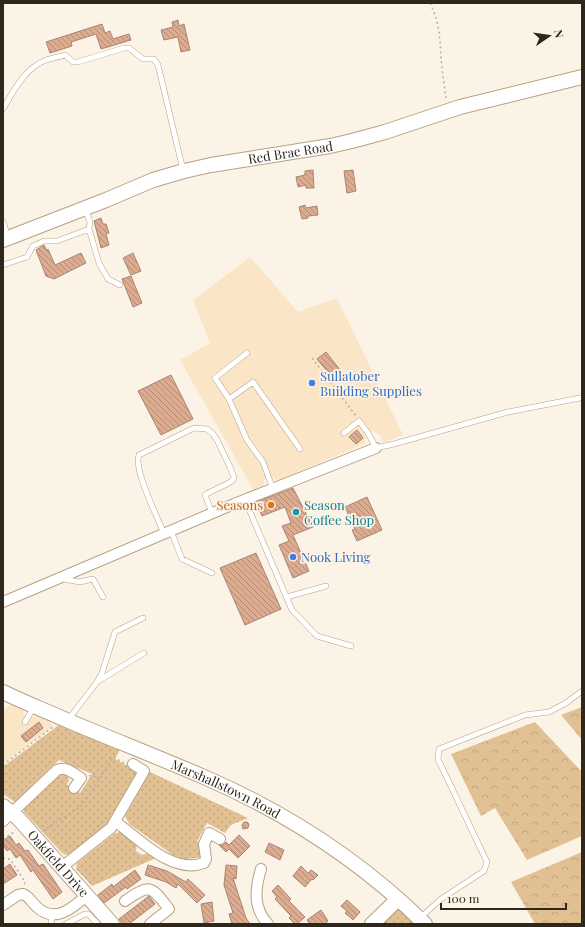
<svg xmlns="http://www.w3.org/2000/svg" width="585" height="927" viewBox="0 0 585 927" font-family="'Playfair Display',serif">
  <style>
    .built { fill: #fbe5c7 }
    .grass { fill: url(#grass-dots) }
    .forest { fill: url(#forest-crowns) }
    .building { fill: url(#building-back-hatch); stroke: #a68674 }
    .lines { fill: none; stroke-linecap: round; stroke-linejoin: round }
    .lane-casing { stroke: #b7a184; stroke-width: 6 }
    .street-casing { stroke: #b7a184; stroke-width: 12 }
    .secondary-casing { stroke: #b7a184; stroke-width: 16 }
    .path { stroke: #b6aea2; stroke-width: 1.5; stroke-dasharray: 2 3; stroke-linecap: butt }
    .lane { stroke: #fff; stroke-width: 5 }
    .street { stroke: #fff; stroke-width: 10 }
    .secondary { stroke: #fff; stroke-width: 14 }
    .shop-dot { fill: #3f7fe0; stroke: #fcf3e7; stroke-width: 1.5 }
    .food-dot { fill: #e8710a; stroke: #fcf3e7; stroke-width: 1.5 }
    .culture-dot { fill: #0f9aa8; stroke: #fcf3e7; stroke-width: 1.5 }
    .labels { text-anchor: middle; stroke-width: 3.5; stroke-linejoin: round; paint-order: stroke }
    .street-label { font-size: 13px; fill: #2f271b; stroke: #fcf3e7 }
    .shop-label { font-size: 13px; fill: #366cbe; stroke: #fcf3e7; text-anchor: start }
    .food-label { font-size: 13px; fill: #c56008; stroke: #fcf3e7; text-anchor: end }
    .culture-label { font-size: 13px; fill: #0d838f; stroke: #fcf3e7; text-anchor: start }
  </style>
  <defs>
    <pattern id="grass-dots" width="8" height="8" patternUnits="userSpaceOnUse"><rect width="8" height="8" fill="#e1c093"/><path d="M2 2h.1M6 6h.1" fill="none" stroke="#c1a57e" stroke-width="1.8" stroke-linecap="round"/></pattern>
    <pattern id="forest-crowns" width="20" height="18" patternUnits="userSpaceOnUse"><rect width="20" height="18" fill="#e1c093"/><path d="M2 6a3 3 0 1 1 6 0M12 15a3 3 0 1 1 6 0" fill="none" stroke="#c1a57e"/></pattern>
    <pattern id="building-back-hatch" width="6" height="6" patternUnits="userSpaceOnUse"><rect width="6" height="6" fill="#deab8f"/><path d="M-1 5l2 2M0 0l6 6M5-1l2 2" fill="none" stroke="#b48b74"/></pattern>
  </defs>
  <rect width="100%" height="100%" fill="#fcf3e7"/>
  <path class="built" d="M250 257 298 312 337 298 403 435 383 443 380 435 372 431 365 435 366 443 277 481 273 477 268 478 264 480 263 487 254 491 180 360 210 343 193 300Z
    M11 704 23 709 24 715 31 718 35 716 39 717 50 722 52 725 51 728 3 764V711Z"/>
  <path class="grass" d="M60 724 120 749 115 759 137 771V773L106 825 71 853 66 855 62 853 24 812 23 809 59 775 64 774 67 775 69 780 67 785 80 793 92 774 59 760 15 802 3 794V767Z
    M150 772 248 818 231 825 225 833 207 823 197 841 199 842 203 856 201 858 182 859 173 855 129 824 125 816Z
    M119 832 123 833 137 844 136 851 142 855 148 853 156 858 92 886 76 869 77 863 114 834Z
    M398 899 423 924H372Z"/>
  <path class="forest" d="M582 707V740L561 715Z
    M535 722 582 772V836L527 860 495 808 481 816 451 754Z
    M582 852V924H535L511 882Z"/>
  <path class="building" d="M178 20 179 26 184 24 190 50 181 52 178 37 164 40 161 30 173 27 172 22Z
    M102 24 105 33 110 31 113 39 129 34 131 40 101 49 96 34 71 42 72 46 50 53 46 42Z
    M313 170 314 188H306V185L298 187 296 177 305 175V171Z
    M353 170 356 191 347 193 344 171Z
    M305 205 306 208 317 206 318 215 308 216V218L302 219 299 207Z
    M101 218 103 224H106L109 233 106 234 109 245 101 248 94 221Z
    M44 245 47 251 48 249 55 265 81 253 86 263 54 279 46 276 36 250Z
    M133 253 141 271 131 275 123 258Z
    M131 276 142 303 133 307 122 279Z
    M326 352 340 370 332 377 317 359Z
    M171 375 193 419 161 435 138 391Z
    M357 430 363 438 356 444 349 437Z
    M293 488 313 527 293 535 309 571 293 578 279 545 289 541 282 526 291 523 285 507 262 516 256 502Z
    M367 497 382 530 357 541 352 530 355 529 345 507Z
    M256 553 281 609 245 625 220 568Z
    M39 722 43 728 26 742 21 736Z
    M244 822H247L249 824 248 828 243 829 242 825Z
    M239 835 250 846 238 858 229 849 226 852 219 845H223L226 842 229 845Z
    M10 836 16 845 19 843 25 851 28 850 39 866 43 864 62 892 53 899 33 870 31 872 20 855 16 858 10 849 7 851 3 845V841Z
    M269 843 284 850 280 860 265 852Z
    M10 864 17 875 3 884V869Z
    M148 865 167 871 186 882 188 879 205 895 197 903 178 884 176 888 166 882 145 875Z
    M226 865 237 866 236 879 233 878 246 918 250 924H232L229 914 233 913 224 885Z
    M301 866 308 873 311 870 318 875 313 880 312 879 305 887 293 876Z
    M135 870 141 879 127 889 126 887 104 903 98 895 112 884 113 887Z
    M278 885 291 899 289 901 305 917 297 924H295L289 918 291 916 275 899 277 897 272 891Z
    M149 896 155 904 129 924H122L119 919Z
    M347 900 360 912 353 920 345 913 347 911 341 906Z
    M212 902 214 921 204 923 201 904Z
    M321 910 328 921 324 924H310L307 920Z"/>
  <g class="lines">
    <g class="lane-casing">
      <path id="lane" d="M3 109C14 90 25 68 46 60 52 58 59 57 65 55L73 62H78L124 48H129L143 59H154L158 65 183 170
        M3 222 8 236
        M89 229 99 263 108 279 120 285
        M3 265 27 257 33 246 44 241H57L89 229 90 222 85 209
        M229 399 215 378 247 353
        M344 433 359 421 368 433 376 448 394 444 508 412 580 398
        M273 489 263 462 247 440 229 399 253 382 300 449
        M245 500 292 610 317 636 351 646
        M171 531 182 559 212 573
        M164 534C158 518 133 469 139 455L194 428 207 429 213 434 217 440 230 467 234 477 233 480 229 483 206 494 205 495 212 513
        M63 579 80 582 93 579 103 597
        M287 597 326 586
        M98 681 144 653
        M68 720 97 682 102 673 115 632 143 618
        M25 722 34 707
        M420 918 441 899 484 871 487 862 438 759 439 749 525 715 549 712 566 703 582 691
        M51 924 52 914
        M66 924 85 914H88L98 924"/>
    </g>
    <g class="street-casing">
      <path id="street" d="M3 602 234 504 376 448
        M3 821 57 770C66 766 73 773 81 778L74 788
        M116 822C139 839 173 875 204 863L206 859 204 844 209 833 220 839
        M62 867 111 828 144 771 133 764
        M261 869C255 889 253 908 268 924
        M125 901C151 883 151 886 169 909L150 924
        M3 905 18 895 23 894C29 896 32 903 37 907 55 924 73 908 87 895"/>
    </g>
    <g class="secondary-casing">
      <g id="secondary">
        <path id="s1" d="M3 240 106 200 153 180 184 171 211 165 330 146 352 141 385 132 460 107 582 77"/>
        <path id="s2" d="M3 692C23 702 44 710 64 719 111 739 158 757 204 777 285 812 362 862 425 924"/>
        <path id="s3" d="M3 806 18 818 112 924"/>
        <path d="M372 924 398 899"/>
      </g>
    </g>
    <path class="path" d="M430 3C442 28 439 42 442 68 443 78 445 89 446 99
      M312 358 356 416
      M3 765 54 726
      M89 776 92 775 100 779
      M43 831 84 804 113 757 124 763
      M3 839 16 831
      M3 858 10 859 25 882 24 885"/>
    <use href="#lane" class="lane"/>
    <use href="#street" class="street"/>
    <use href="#secondary" class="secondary"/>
  </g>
  <g class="shop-dot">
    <circle cx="312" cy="383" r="4"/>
    <circle cx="293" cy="557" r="4"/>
  </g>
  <circle class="food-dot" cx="271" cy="505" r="4"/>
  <circle class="culture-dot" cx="296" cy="512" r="4"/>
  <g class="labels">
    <g class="street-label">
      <text dy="5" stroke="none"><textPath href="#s1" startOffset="302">Red Brae Road</textPath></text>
      <text dy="5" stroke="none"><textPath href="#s2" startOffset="243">Marshallstown Road</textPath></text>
      <text dy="5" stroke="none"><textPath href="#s3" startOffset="80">Oakfield Drive</textPath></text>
    </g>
    <g class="shop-label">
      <text x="320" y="381">Sullatober<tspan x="320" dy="15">Building Supplies</tspan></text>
      <text x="301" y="562">Nook Living</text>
    </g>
    <g class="food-label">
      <text x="263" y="510">Seasons</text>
    </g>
    <g class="culture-label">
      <text x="304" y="510">Season<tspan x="304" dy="15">Coffee Shop</tspan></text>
    </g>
  </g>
  <rect width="585" height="927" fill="none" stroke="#2f271b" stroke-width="8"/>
  <g transform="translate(549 36) rotate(77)" stroke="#fcf3e7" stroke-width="3" paint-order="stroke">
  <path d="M0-3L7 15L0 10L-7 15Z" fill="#2f271b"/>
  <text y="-6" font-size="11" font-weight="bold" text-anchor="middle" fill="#2f271b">N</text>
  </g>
  <path d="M441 903v6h125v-6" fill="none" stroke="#2f271b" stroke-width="2"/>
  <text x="447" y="903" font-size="12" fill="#2f271b" stroke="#fcf3e7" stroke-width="3" paint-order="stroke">100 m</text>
</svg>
